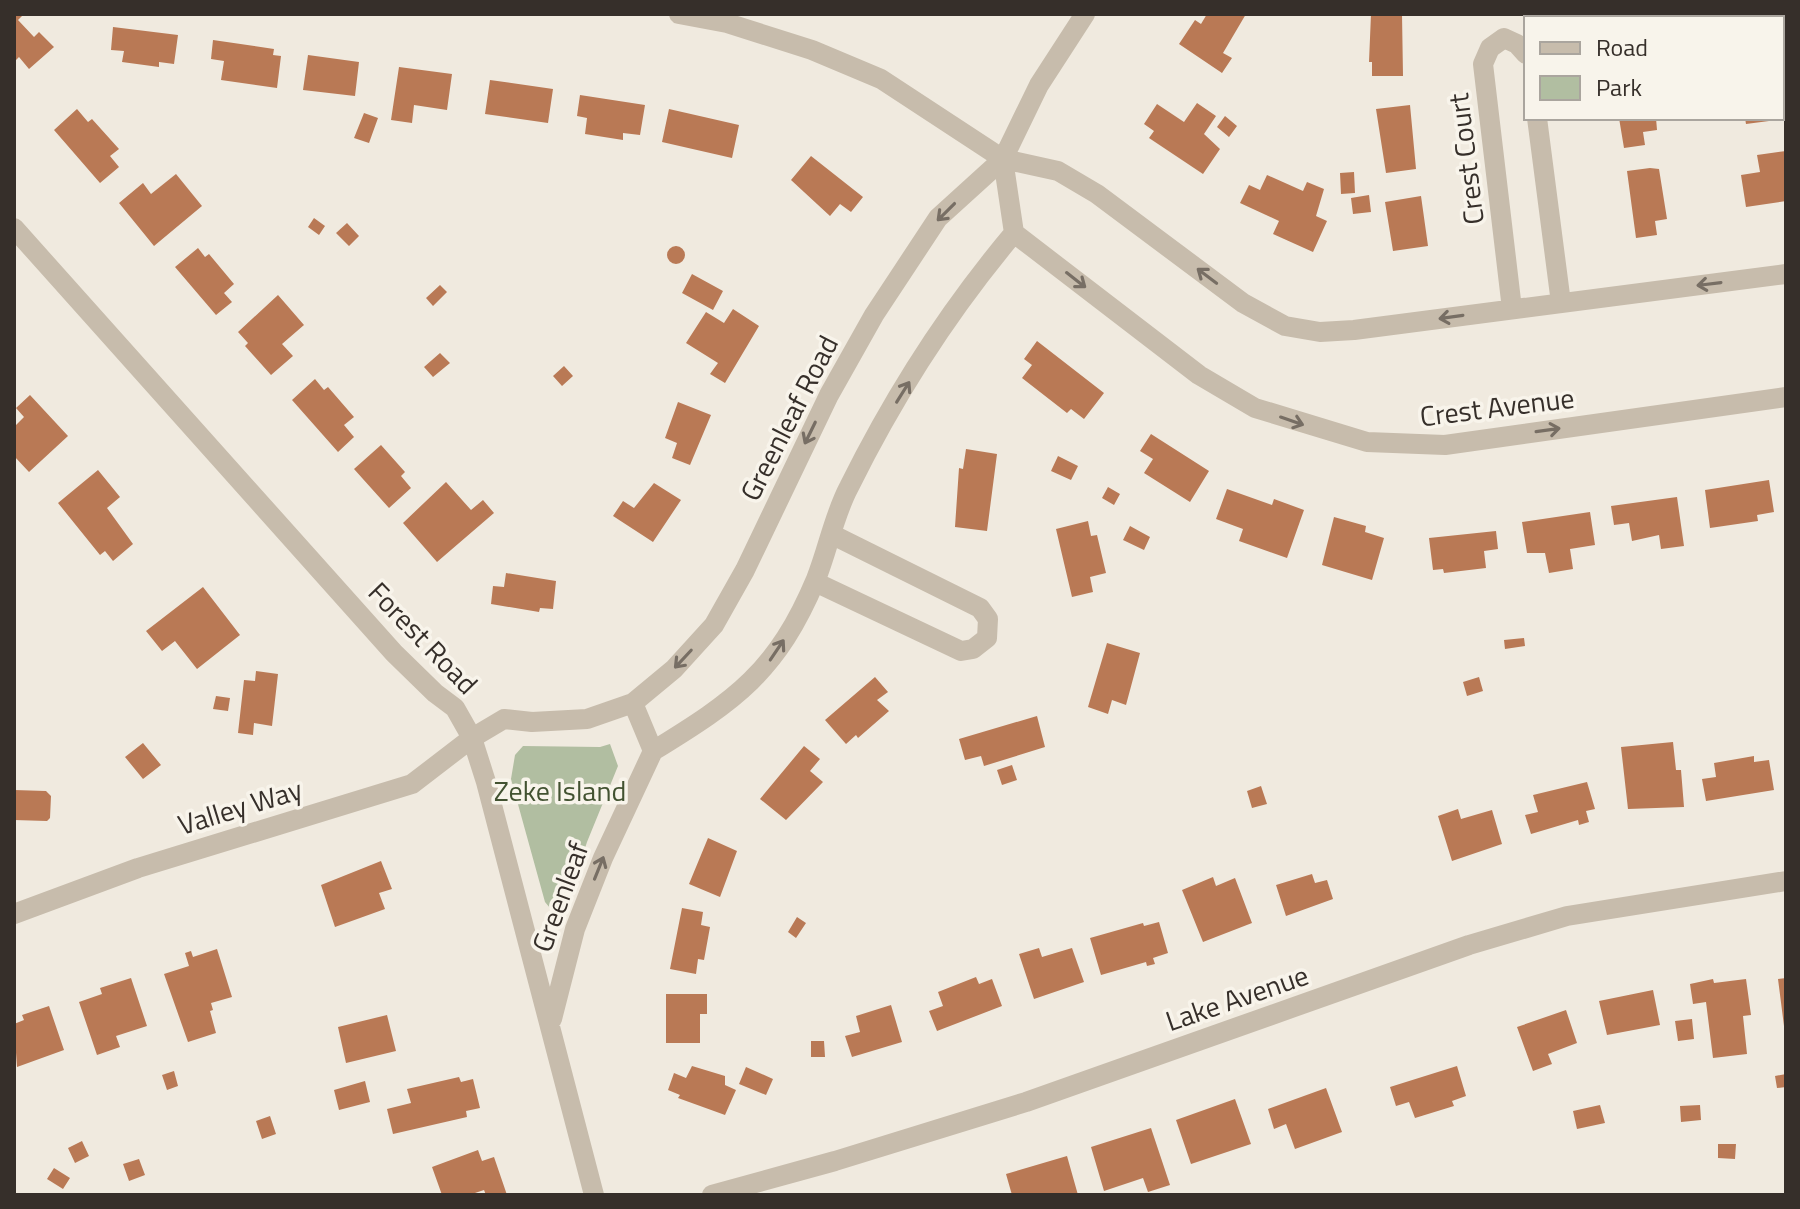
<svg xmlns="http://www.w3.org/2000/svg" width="1800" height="1209" viewBox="0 0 1800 1209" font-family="'Titillium Web',sans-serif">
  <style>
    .green { fill: #b1bea1 }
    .building { fill: #b97955 }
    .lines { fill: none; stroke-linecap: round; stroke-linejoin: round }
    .minor { stroke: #c7bcac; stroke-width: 20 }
    .oneway { stroke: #776e64 }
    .labels { text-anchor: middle; stroke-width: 7; stroke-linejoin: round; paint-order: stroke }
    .street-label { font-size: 28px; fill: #362f2a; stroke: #f8f4eb }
    .park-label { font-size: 28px; fill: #425231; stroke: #f8f4eb }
  </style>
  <rect width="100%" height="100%" fill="#f0eadf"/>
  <path class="green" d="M610 744 618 766 587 842 569 898 561 907 550 908 545 902 511 779 515 755 523 746 600 747Z"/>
  <path class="building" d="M14 14 22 16 18 20 34 37 39 32 54 47 29 69 19 57 14 62Z
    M1207 14H1246L1223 53 1232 58 1222 73 1179 44 1195 20 1201 24Z
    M1371 14H1402L1403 76H1372V62H1369Z
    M1595 14H1637L1639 18H1596Z
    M113 27 178 35 174 64 159 62V67L122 62 124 51 111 50Z
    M213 40 274 49 273 55 281 56 277 88 221 80 224 61 211 59Z
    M308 55 359 62 355 96 303 90Z
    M399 67 452 74 447 110 414 105 412 123 391 120Z
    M490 80 553 89 548 123 485 114Z
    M580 95 645 105 640 135 623 133V140L585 134 587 118 577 116Z
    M1197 103 1216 116 1204 134 1220 149 1203 174 1149 138 1154 131 1144 124 1157 104 1184 122Z
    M1410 105 1416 169 1386 173 1376 109Z
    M77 109 88 122 92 119 119 149 110 156 119 167 100 183 54 130Z
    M669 109 739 125 732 158 662 142Z
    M364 113 378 118 369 143 354 138Z
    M1225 116 1237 126 1229 137 1217 127Z
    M1619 118H1656L1657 130 1643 132 1645 145 1624 148Z
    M1745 118H1769V121L1746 124Z
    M1786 151V201L1746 207 1741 175 1760 172 1757 155Z
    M811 156 863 197 851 212 840 204 830 216 791 180Z
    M1650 168 1659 169 1667 219 1655 221 1657 235 1636 238 1627 171Z
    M1354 172 1355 193 1341 194 1340 173Z
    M176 174 202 206 154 246 119 203 143 183 151 194Z
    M1267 175 1303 191 1307 182 1324 189 1316 216 1327 221 1313 252 1273 234 1279 221 1240 203 1249 185 1260 190Z
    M1369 195 1371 212 1353 214 1351 198Z
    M1421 196 1428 246 1393 251 1385 202Z
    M314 218 325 226 319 235 308 227Z
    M347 223 359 236 349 246 336 233Z
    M667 255a9 9 0 1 1 18 0a9 9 0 1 1-18 0Z
    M198 248 205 257 209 254 234 284 224 293 232 302 216 315 175 267Z
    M692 274 723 291 713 310 682 293Z
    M440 285 447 292 433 306 426 298Z
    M278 295 304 325 282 344 293 356 271 375 245 346 248 343 238 332Z
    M733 309 759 326 725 383 710 374 718 363 686 343 706 312 724 323Z
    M1037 341 1104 393 1084 419 1071 409 1067 413 1022 378 1032 365 1024 359Z
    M440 353 450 363 433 377 424 367Z
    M564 366 573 376 562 386 553 376Z
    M315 379 324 390 328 387 354 417 344 425 354 437 338 452 292 400Z
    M30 395 68 436 29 472 14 456V427L24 417 16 408Z
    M678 402 711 415 690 465 672 458 677 443 665 438Z
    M1151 434 1209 471 1190 502 1144 473 1153 459 1140 451Z
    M381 445 405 472 401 476 411 488 389 508 354 469Z
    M966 449 997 454 987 531 955 527 959 468 963 469Z
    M1058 456 1078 466 1071 480 1051 471Z
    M98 470 120 497 107 508 133 544 113 561 105 551 100 555 58 503Z
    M1769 480 1774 512 1757 515 1758 521 1710 528 1705 490Z
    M446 482 471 510 483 500 494 513 437 562 403 523Z
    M654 483 681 500 653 542 613 516 623 501 634 508Z
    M1108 487 1120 494 1114 505 1102 498Z
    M1227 489 1272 505 1274 499 1304 510 1287 558 1239 541 1243 529 1216 519Z
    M1677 497 1684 546 1661 549 1659 535 1632 541 1629 523 1614 525 1611 506Z
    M1590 512 1595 545 1570 549 1573 569 1549 573 1545 553H1527L1522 522Z
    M1334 517 1366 526 1365 532 1384 538 1372 580 1322 565Z
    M1088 521 1091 536 1097 535 1106 573 1090 577 1093 592 1072 597 1056 529Z
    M1130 526 1150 537 1144 550 1123 540Z
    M1496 531 1498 549 1484 551 1486 568 1444 573 1443 569 1433 570 1429 538Z
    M506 573 556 581 553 609 540 608 539 612 491 604 493 586 504 587Z
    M203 587 240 635 197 669 175 641 162 651 146 631Z
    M1524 638 1525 646 1505 649 1504 640Z
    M1107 643 1140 653 1126 705 1112 700 1108 714 1088 707Z
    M256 671 278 674 272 726 254 723 253 735 238 733 244 680 255 681Z
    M875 677 888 692 877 700 889 711 858 738 856 735 846 744 825 720Z
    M1479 677 1483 691 1467 696 1463 682Z
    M216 696 230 698 228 711 213 709Z
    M1037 716 1045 747 984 766 981 756 965 760 959 739Z
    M1673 742 1676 770H1681L1684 807 1628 809 1621 747Z
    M143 743 161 765 143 779 125 757Z
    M804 746 820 759 810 771 823 782 786 820 760 799Z
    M1754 756V762L1769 760 1774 790 1706 801 1702 779 1716 777 1714 763Z
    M1012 765 1017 780 1002 785 997 770Z
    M1587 782 1595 809 1586 811 1589 822 1579 825 1578 820 1531 834 1525 815 1538 812 1533 795Z
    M1261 786 1267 804 1252 808 1247 791Z
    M14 790 46 791 51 796 50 818 47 821 14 820Z
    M1458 809 1461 819 1492 810 1502 844 1452 861 1438 816Z
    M708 838 737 851 720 897 689 884Z
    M381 861 392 889 379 893 385 909 335 927 321 885Z
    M1312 874 1315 883 1327 880 1333 899 1286 916 1276 885Z
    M1213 877 1216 886 1235 878 1252 923 1203 942 1182 890Z
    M682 908 703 912 701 925 710 927 704 960 698 959 696 974 670 969Z
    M797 917 806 923 796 938 788 932Z
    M1159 922 1168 953 1153 958 1155 964 1147 966 1146 962 1101 975 1090 938 1143 923 1144 926Z
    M1039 948 1042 957 1072 948 1084 982 1034 999 1019 954Z
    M217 949 232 997 211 1003 213 1010 210 1011 216 1033 188 1042 164 974 189 966 185 953 191 951 193 957Z
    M976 977 979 984 992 979 1002 1006 937 1031 929 1011 943 1006 938 992Z
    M131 978 147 1026 116 1036 120 1047 97 1055 79 1002 102 994 100 988Z
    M1786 978V1026H1784L1778 979Z
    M1713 979 1714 983 1746 979 1751 1015 1743 1016 1747 1054 1713 1058 1706 1002 1693 1004 1690 984Z
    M1653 990 1660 1025 1607 1035 1599 1001Z
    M666 994H707V1014H700V1043H666Z
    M891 1005 902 1042 852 1057 845 1036 860 1032 856 1016Z
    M49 1006 64 1050 17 1067 14 1024 24 1020 22 1015Z
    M1566 1010 1577 1043 1548 1054 1552 1064 1533 1071 1517 1027Z
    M387 1015 396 1051 346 1063 338 1027Z
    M1692 1019 1694 1039 1678 1041 1675 1021Z
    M811 1041H824L825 1057H811Z
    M692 1066 725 1076V1085L736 1090 725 1115 678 1098 680 1095 668 1090 674 1073 686 1078Z
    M1457 1066 1466 1096 1452 1101 1454 1106 1415 1118 1409 1102 1396 1106 1390 1087Z
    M746 1067 773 1079 766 1095 739 1084Z
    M174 1071 178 1086 167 1090 162 1075Z
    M1786 1074V1087L1777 1088 1775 1076Z
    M459 1077 461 1082 473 1079 480 1108 466 1111 467 1117 393 1134 387 1109 411 1103 407 1089Z
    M365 1081 370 1102 339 1110 334 1090Z
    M1326 1088 1342 1132 1295 1149 1286 1124 1274 1129 1268 1109Z
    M1235 1099 1251 1144 1191 1164 1176 1120Z
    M1600 1105 1605 1123 1577 1129 1573 1111Z
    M1700 1105 1701 1120 1681 1122 1680 1106Z
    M270 1116 276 1134 262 1139 256 1121Z
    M1151 1128 1170 1185 1148 1192 1143 1178 1104 1191 1091 1147Z
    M82 1141 89 1156 75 1163 68 1148Z
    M1718 1144H1736L1735 1159 1718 1158Z
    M478 1150 482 1161 494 1157 507 1195H486L484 1190 469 1195H442L432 1167Z
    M1067 1156 1078 1195H1012L1006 1174Z
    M139 1159 145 1175 129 1181 123 1164Z
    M54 1168 70 1178 63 1189 47 1179Z"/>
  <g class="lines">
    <path class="minor" d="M679 14 727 23 812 50 881 79 1003 159 1058 171 1097 194 1243 303 1285 326 1320 332 1354 330 1786 274
      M1537 118 1561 303
      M1003 159 1014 233 1199 375 1255 408 1367 442 1445 445 1786 397
      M14 228 394 653 435 693 455 708 472 738 486 782 594 1195
      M1512 309 1483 64 1490 48 1504 38 1517 44 1526 54
      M815 582 961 651 973 649 987 638 988 619 980 608 833 535
      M633 703 653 751
      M653 751C736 700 777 672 816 579 828 549 834 515 849 487 893 398 950 309 1014 233
      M14 914 138 868 412 784 472 738 504 719 532 722 587 719 633 703 674 669 714 625 745 570 829 395 874 315 938 218 1003 159 1039 85 1085 14
      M552 1019 575 929 603 858 653 751
      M712 1195 835 1161 1026 1102 1469 945 1567 916 1786 881"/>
  </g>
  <defs><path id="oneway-shaft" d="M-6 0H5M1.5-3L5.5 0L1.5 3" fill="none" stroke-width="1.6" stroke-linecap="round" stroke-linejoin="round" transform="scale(2)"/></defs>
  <g class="oneway">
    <use href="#oneway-shaft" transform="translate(946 212) rotate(135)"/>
    <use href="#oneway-shaft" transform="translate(1207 276) rotate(-143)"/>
    <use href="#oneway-shaft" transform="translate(1076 280) rotate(38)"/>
    <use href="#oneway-shaft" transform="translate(1709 284) rotate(173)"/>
    <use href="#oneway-shaft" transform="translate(1451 317) rotate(172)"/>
    <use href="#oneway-shaft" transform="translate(903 392) rotate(-58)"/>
    <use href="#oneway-shaft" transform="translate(1292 421) rotate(19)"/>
    <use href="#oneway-shaft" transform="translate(1548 430) rotate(-8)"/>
    <use href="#oneway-shaft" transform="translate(810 433) rotate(116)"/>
    <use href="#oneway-shaft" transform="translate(777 650) rotate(-56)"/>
    <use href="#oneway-shaft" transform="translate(683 659) rotate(133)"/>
    <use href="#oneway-shaft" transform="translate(599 868) rotate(-68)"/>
  </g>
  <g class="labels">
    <g class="street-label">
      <text transform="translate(1466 159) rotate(-97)" y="10">Crest Court</text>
      <text transform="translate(1497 407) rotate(-7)" y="10">Crest Avenue</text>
      <text transform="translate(789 418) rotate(-63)" y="10">Greenleaf Road</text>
      <text transform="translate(423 638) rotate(46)" y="10">Forest Road</text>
      <text transform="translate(240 807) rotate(-17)" y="10">Valley Way</text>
      <text transform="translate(560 897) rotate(-70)" y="10">Greenleaf</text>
      <text transform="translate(1237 998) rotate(-19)" y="10">Lake Avenue</text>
    </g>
    <g class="park-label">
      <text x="560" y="801">Zeke Island</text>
    </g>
  </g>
  <rect width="1800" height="1209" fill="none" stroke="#362f2a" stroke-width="32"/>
  <rect x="1524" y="16" width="260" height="104" fill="#f8f4eb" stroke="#aaa59e" stroke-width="2"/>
  <rect x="1540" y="42" width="40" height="12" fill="#c7bcac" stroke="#aaa59e" stroke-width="2"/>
  <text x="1596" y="56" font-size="24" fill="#362f2a">Road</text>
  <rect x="1540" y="76" width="40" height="24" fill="#b1bea1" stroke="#aaa59e" stroke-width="2"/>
  <text x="1596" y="96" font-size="24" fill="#362f2a">Park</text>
</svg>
